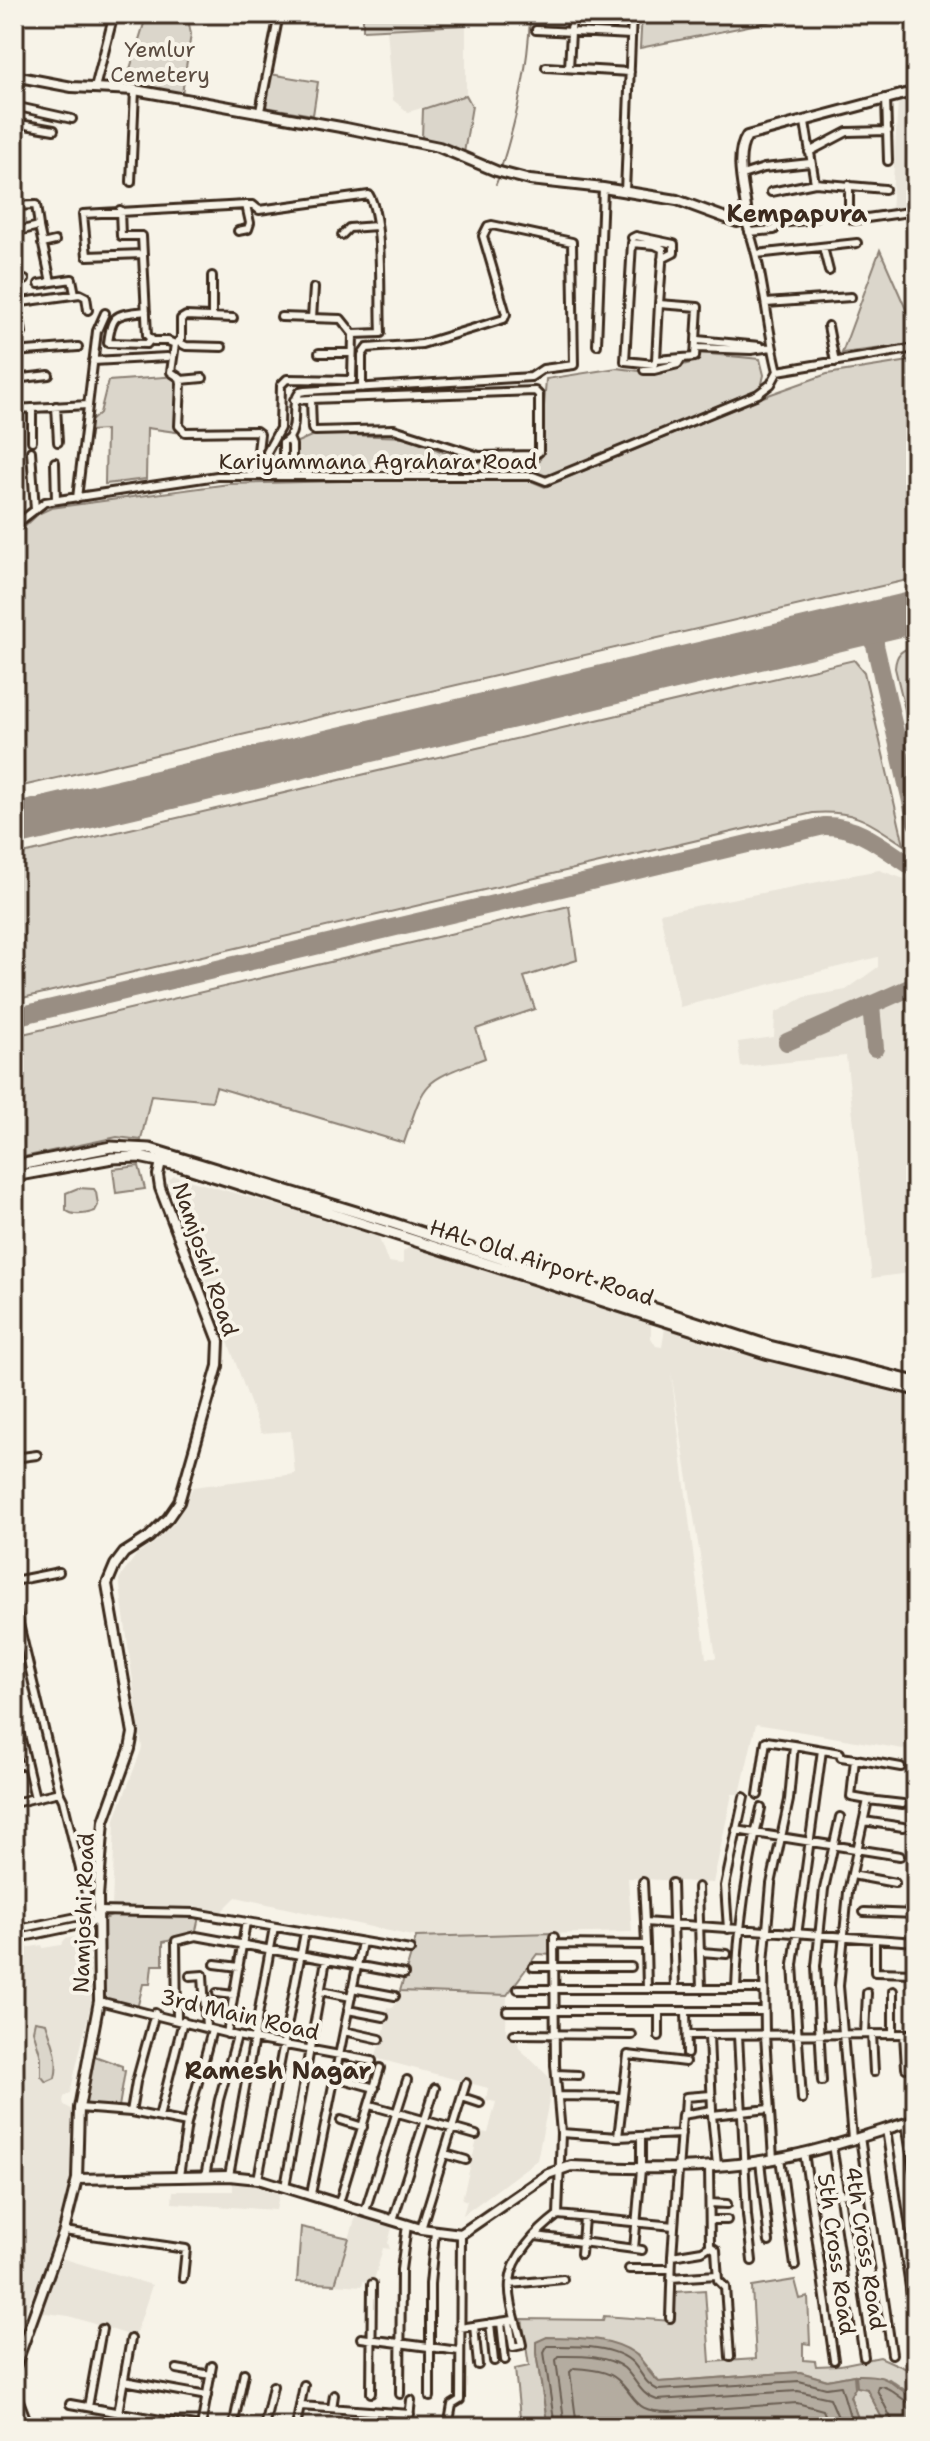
<svg xmlns="http://www.w3.org/2000/svg" width="930" height="2441" viewBox="0 0 930 2441" font-family="'Shantell Sans',sans-serif">
  <style>
    .built { fill: #e9e4d9; fill-rule: evenodd }
    .green { fill: #dbd6cb; stroke: #8b8074; stroke-width: 2 }
    .water { fill: #b4aca0; stroke: #84786c; stroke-width: 2 }
    .lines { fill: none; stroke-linecap: round; stroke-linejoin: round }
    .shore { stroke: #6b5e52; stroke-width: 2 }
    .stream { stroke: #84786c; stroke-width: 2 }
    .taxiway { stroke: #998e83; stroke-width: 18 }
    .runway { stroke: #998e83; stroke-width: 42 }
    .street-casing { stroke: #3b2a1e; stroke-width: 12 }
    .secondary-casing { stroke: #3b2a1e; stroke-width: 14 }
    .primary-casing { stroke: #3b2a1e; stroke-width: 15 }
    .street { stroke: #f7f3e8; stroke-width: 6 }
    .secondary { stroke: #f7f3e8; stroke-width: 8 }
    .primary { stroke: #f7f3e8; stroke-width: 9 }
    .labels { text-anchor: middle; stroke-width: 8; stroke-linejoin: round; paint-order: stroke }
    .park-label { font-size: 22px; fill: #5b4c41; stroke: #f7f3e8 }
    .street-label { font-size: 22px; fill: #3b2a1e; stroke: #f7f3e8 }
    .neighbourhood-label { font-size: 24px; font-weight: bold; fill: #3b2a1e; stroke: #f7f3e8 }
  </style>
  <rect width="100%" height="100%" fill="#f7f3e8"/>
  <filter id="ink" filterUnits="userSpaceOnUse"><feTurbulence type="fractalNoise" baseFrequency=".0125" numOctaves="2"/><feDisplacementMap in="SourceGraphic" scale="16" xChannelSelector="R" yChannelSelector="G"/><feConvolveMatrix kernelMatrix="1 2 1 2 8 2 1 2 1" color-interpolation-filters="sRGB"/></filter>
  <g filter="url(#ink)">
    <path class="built" d="M363 14H466V95L408 112 393 100 387 29 363 30Z
      M916 97V209L891 212 898 101Z
      M879 870 916 883V1272L872 1278 846 1056 741 1067 738 1042 774 1037 775 1013 805 997 846 990 878 967V957L680 1007 660 913Z
      M174 1176 377 1233 388 1262 403 1264V1252L409 1247 419 1246 651 1323V1338L656 1346 662 1347 665 1328 723 1349 916 1397V1725L909 1750 756 1724 740 1794H732L713 1883 628 1878 632 1932 416 1937 236 1897 218 1915 185 1909 112 1908 115 1819 142 1748 119 1579 137 1554 153 1544 175 1522 193 1487 295 1474 291 1431 261 1433 210 1292 169 1189V1180ZM671 1372 716 1657V1658H706Z
      M92 1933V2000L70 2093 64 2097 63 2101 64 2105 73 2110 72 2182 62 2227 25 2312 14 2350V1950L42 1945 43 1948 61 1945 65 1939Z
      M400 1991 507 1995 506 2029 511 2036 517 2037 519 2048 553 2081 537 2160 463 2215 467 2201 462 2199 479 2132 488 2133 496 2102 486 2100 488 2088 375 2058 385 2028 387 2007 393 2008Z
      M233 2182 280 2190 276 2210 172 2203 173 2191H233Z
      M357 2213 393 2224 388 2243 390 2249 383 2248 373 2284 363 2281 362 2286 335 2284Z
      M61 2258 152 2285 135 2337 69 2316 38 2312Z"/>
    <path class="green" d="M147 14H187L191 34 182 94 125 85Z
      M363 14H466V25L363 30Z
      M642 14H807L640 48Z
      M270 74 318 82 313 115 265 107Z
      M466 95 472 106 464 153 422 137 423 109Z
      M880 250 916 332V344L842 353Z
      M699 353 760 359 764 375 761 388 547 476 534 473 294 470 295 443 316 434 408 437 468 463 540 461 546 379 617 368 654 373 698 361Z
      M916 360V578L14 788V537L38 514 51 508 229 484 342 481H531L545 487 760 398 827 374Z
      M178 376 176 432 147 428 146 479 105 484 106 430 87 431 88 424 100 413 108 381Z
      M916 646V755L895 668C896 653 902 649 916 646Z
      M854 660 864 672 904 845C869 822 857 810 813 813L14 1000V856Z
      M569 906 577 960 524 977 535 1009 476 1029 485 1058C421 1083 426 1078 404 1143L216 1087 212 1101 151 1095 141 1140 117 1137 14 1159V1036Z
      M139 1166 145 1189 116 1193 113 1169Z
      M78 1188 94 1189 96 1192 98 1205 95 1211C86 1214 73 1217 66 1210V1193Z
      M114 1915 199 1917 195 1935 163 1942V1965H152L150 1984H143L138 2005 134 2008 104 1999 102 1920Z
      M554 1933 553 1955 537 1954 507 1995 400 1991 416 1937Z
      M35 2021 46 2023C52 2042 60 2058 55 2078L46 2082 41 2076V2057L33 2030Z
      M92 2055 122 2066V2070L125 2071 119 2107 82 2106Z
      M301 2227 349 2238 335 2284 297 2282Z
      M795 2280 800 2299 808 2297 810 2344 803 2343V2360L815 2361 816 2366 840 2365 880 2357 916 2373V2398L889 2379 867 2389 886 2425 861 2427 850 2396 854 2375 828 2380 800 2372 659 2382 637 2355 600 2340 547 2337 536 2353 548 2427H521L515 2369 529 2366 522 2319 603 2320 604 2316 672 2321 675 2292 705 2290 710 2362 756 2359 752 2287Z"/>
    <path class="water" d="M547 2337C575 2338 609 2336 634 2353 644 2360 648 2375 659 2382L800 2372 827 2380 854 2375 855 2388 850 2396 861 2427H548L536 2353V2342Z
      M856 2375C895 2374 887 2385 916 2398V2427H882L885 2424 867 2389 857 2387Z"/>
    <g class="lines">
      <path class="shore" d="M555 2427 544 2352 547 2346C572 2346 615 2344 633 2363 642 2373 645 2384 658 2390L799 2381 826 2388 841 2386 853 2427
        M565 2427 556 2360 559 2356C579 2356 608 2355 624 2368 637 2380 639 2394 657 2400L798 2391 830 2398 842 2427
        M577 2427 570 2372 574 2368C587 2369 608 2370 618 2380 639 2401 634 2412 670 2412L797 2403 823 2410 830 2427
        M892 2427V2420L877 2390 878 2386C892 2385 901 2403 916 2405"/>
      <path class="stream" d="M501 168C517 118 528 70 530 18L534 14
        M496 184 498 179"/>
      <path class="taxiway" d="M855 626 868 634 875 645 916 823
        M875 645V632L885 619
        M871 1006 875 1048
        M14 1017 824 826C860 825 887 851 916 869
        M787 1042 916 985"/>
      <path class="runway" d="M14 825 916 612"/>
      <g class="street-casing">
        <path id="street" d="M536 30 631 35
          M546 67 630 72
          M569 68 572 14
          M95 88 114 14
          M886 98 888 161
          M14 106 72 119
          M260 111 279 14
          M805 122 815 183
          M14 123 54 130
          M809 152 847 132 888 131
          M742 175 764 168 810 163
          M131 182 135 90
          M849 185V216L853 220 916 211
          M625 192 632 14
          M771 192 815 183 885 189
          M14 206 36 205 39 226 14 232
          M120 210 121 236H142L147 335 153 341H168L175 344 171 372 180 378 181 383 179 426 185 432 256 431 260 434 255 476
          M745 220C765 269 765 322 778 371
          M39 227 51 282
          M238 231 248 229 250 223 246 205
          M749 232 774 230 780 223 814 219
          M342 235 349 228 377 226
          M632 238 636 236 674 244V253L662 259
          M632 243 655 245 663 249 659 304 698 307 695 357 656 360 654 364 625 361Z
          M42 244 55 241
          M823 247 829 271
          M143 254 87 256 83 214 246 205H253L259 210 369 195C384 221 379 300 381 333L353 334 352 380 287 379 281 385 280 428 267 452 269 475
          M756 254 857 243
          M14 283 25 280
          M39 284 72 279 75 294
          M17 302 22 333
          M14 303 80 294 86 297 88 310
          M766 303 851 297
          M146 311C116 315 112 312 108 343L147 344 150 340
          M212 317V276
          M281 317 341 319 353 334
          M312 318 314 288
          M828 326 835 362
          M697 340 760 346
          M178 342 186 346 222 347
          M175 344 181 339V319L186 316 233 318
          M597 345 603 188
          M696 348 751 350 772 347
          M14 352 78 347
          M319 353H352
          M656 360 659 304
          M93 361 167 357
          M644 370H654L678 364 681 359
          M14 379 49 375
          M181 380 203 378
          M294 400 311 399 535 391 539 395V452L534 455 479 456 394 429 315 431 312 429 311 399
          M56 406 58 442
          M32 408V441
          M14 409 88 405
          M289 438C299 423 289 405 300 392L305 391 531 377 543 369 574 365 572 242 492 225 488 226 483 236 506 314 504 319 422 344 367 348 362 355V388
          M31 451 35 510
          M55 462 56 500
          M283 475V443L289 438 292 445V475
          M77 498 97 331 105 313
          M14 526 45 502 217 476H533L546 481 758 394 771 384 778 371 916 348
          M14 1458 37 1455
          M14 1581 59 1572
          M14 1603 59 1792 63 1800 91 1914
          M14 1710 35 1798
          M855 1759 901 1767
          M14 1766 27 1764
          M758 1795 766 1741 794 1745
          M868 1800 903 1804
          M14 1803 59 1792
          M864 1821 903 1827
          M736 1830 900 1856
          M852 1875 895 1883
          M643 1882 645 1922
          M672 1883 675 1989
          M698 1887 701 1989
          M98 1911 195 1913 410 1950
          M864 1912 916 1914
          M728 1929 725 1886 744 1797
          M14 1930 91 1914 95 1916
          M14 1939 90 1923 98 1917
          M875 1940V1972L916 1973
          M556 1944 646 1945 645 1922 916 1942
          M646 1945 647 1989
          M701 1952 727 1954
          M215 1964 239 1967
          M533 1967H631
          M190 1976 203 1975 206 2028
          M352 1988 395 1996
          M518 1989H764
          M736 1989C738 1924 747 1871 761 1808
          M321 1991 351 1997
          M217 1993 234 1995
          M99 2001 237 2036 372 2061
          M348 2010 384 2017
          M507 2011H764
          M686 2011 687 2054
          M177 2019 176 1941 196 1936 404 1974
          M344 2031 380 2039
          M227 2034 246 1922
          M514 2034 632 2035
          M865 2034 867 1993
          M872 2034 874 2072
          M893 2034V1991
          M904 2034 906 2068
          M687 2035 916 2034
          M709 2035 712 2110
          M738 2035 747 2215 752 2261
          M659 2036V2011
          M557 2074 578 2075
          M335 2077 375 2088
          M822 2081 816 1966 824 1889 840 1817
          M558 2096 622 2097
          M462 2097 480 2103
          M802 2099 793 1965 822 1750
          M370 2105 476 2135
          M79 2108 131 2112 187 2123
          M131 2112 136 2082 155 2013
          M685 2114 686 2097 711 2095
          M712 2115 717 2165
          M159 2117 183 2021
          M341 2120 363 2127
          M906 2123 916 2185
          M886 2129 913 2307 916 2346
          M561 2133 618 2137 681 2134
          M618 2137 628 2055 685 2062
          M860 2137 892 2354
          M832 2144 864 2357
          M804 2152 834 2360
          M445 2154 466 2160
          M780 2158 795 2266
          M773 2159 765 2035 764 1963 771 1884 789 1800 794 1745 840 1753 841 1757 855 1759 851 1797 868 1800 848 1892 839 1986 852 2139
          M760 2161 769 2242
          M179 2176 187 2123 212 2030
          M229 2176 274 1927
          M205 2177 219 2100 237 2036
          M258 2179 305 1932
          M285 2187 326 1960
          M311 2194 362 1942
          M839 2195 869 2191
          M339 2203 380 2068
          M710 2203 727 2204
          M365 2211 407 2080
          M558 2215 674 2226
          M393 2220 435 2088
          M710 2220H727
          M421 2229 466 2083
          M64 2231 186 2249 183 2278
          M536 2236 642 2250
          M710 2246 716 2250 718 2280 725 2287 730 2357
          M634 2249 641 2169V2136
          M581 2254 584 2218
          M672 2256 702 2251 710 2246 709 2166
          M629 2269H671
          M671 2278 717 2275
          M510 2284 563 2279
          M670 2318 672 2256 682 2115 712 2110V2115L769 2109
          M509 2321 513 2347 522 2345C518 2326 508 2302 510 2282 512 2256 538 2230 558 2215L561 2133 555 2065 554 1937
          M501 2322 505 2360
          M490 2323 494 2361
          M474 2326 478 2365
          M460 2328 513 2320
          M361 2338 459 2351
          M177 2369 211 2375
          M124 2381 207 2396
          M371 2393 372 2284
          M400 2394 401 2270 407 2225
          M430 2397V2284L435 2232
          M70 2404 200 2427
          M301 2406 410 2414
          M88 2407 102 2329
          M332 2408 334 2395
          M118 2413 131 2339
          M201 2427 212 2366
          M233 2427 244 2373
          M264 2427 273 2386
          M296 2427 304 2385
          M408 2427 411 2400
          M448 2427 452 2405 460 2400 461 2234"/>
      </g>
      <g class="secondary-casing">
        <path id="secondary" d="M14 76 72 87 135 90 346 128 439 147 496 171 530 180 603 188 677 200 737 222 745 220 747 216C745 192 733 157 747 136L916 91
          M77 2179 229 2176 258 2179 421 2229 461 2234 548 2174 571 2166C639 2169 706 2171 774 2159 822 2151 869 2134 916 2120
          M14 2370 64 2231 77 2179 79 2108 99 2001 98 1897 104 1821 130 1749 133 1733 107 1584 115 1565 124 1553 149 1537 168 1518 179 1502 218 1366 219 1341 160 1188 158 1175 162 1157
          M14 2374 17 2398 28 2427"/>
      </g>
      <g class="primary-casing">
        <path id="primary" d="M14 1166 111 1147 150 1149 392 1223 769 1346 916 1382
          M14 1176 112 1158 139 1157 182 1166 769 1354 916 1390"/>
      </g>
      <use href="#street" class="street"/>
      <use href="#secondary" class="secondary"/>
      <use href="#primary" class="primary"/>
    </g>
  </g>
  <g class="labels">
    <g class="park-label">
      <text x="160" y="57">Yemlur<tspan x="160" dy="25">Cemetery</tspan></text>
    </g>
    <g class="street-label">
      <text x="378" y="469">Kariyammana Agrahara Road</text>
      <text transform="translate(206 1259) rotate(71)" y="8">Namjoshi Road</text>
      <text transform="translate(542 1262) rotate(18)" y="8">HAL Old Airport Road</text>
      <text transform="translate(83 1913) rotate(-88)" y="8">Namjoshi Road</text>
      <text transform="translate(240 2014) rotate(13)" y="8">3rd Main Road</text>
      <text transform="translate(866 2248) rotate(81)" y="8">4th Cross Road</text>
      <text transform="translate(837 2254) rotate(82)" y="8">5th Cross Road</text>
    </g>
    <g class="neighbourhood-label">
      <text x="797" y="222">Kempapura</text>
      <text x="278" y="2079">Ramesh Nagar</text>
    </g>
  </g>
  <rect width="930" height="2441" fill="none" stroke="#f7f3e8" stroke-width="48"/>
  <rect x="24" y="24" width="882" height="2393" fill="none" stroke="#3b2a1e" stroke-width="3" filter="url(#ink)"/>
</svg>
